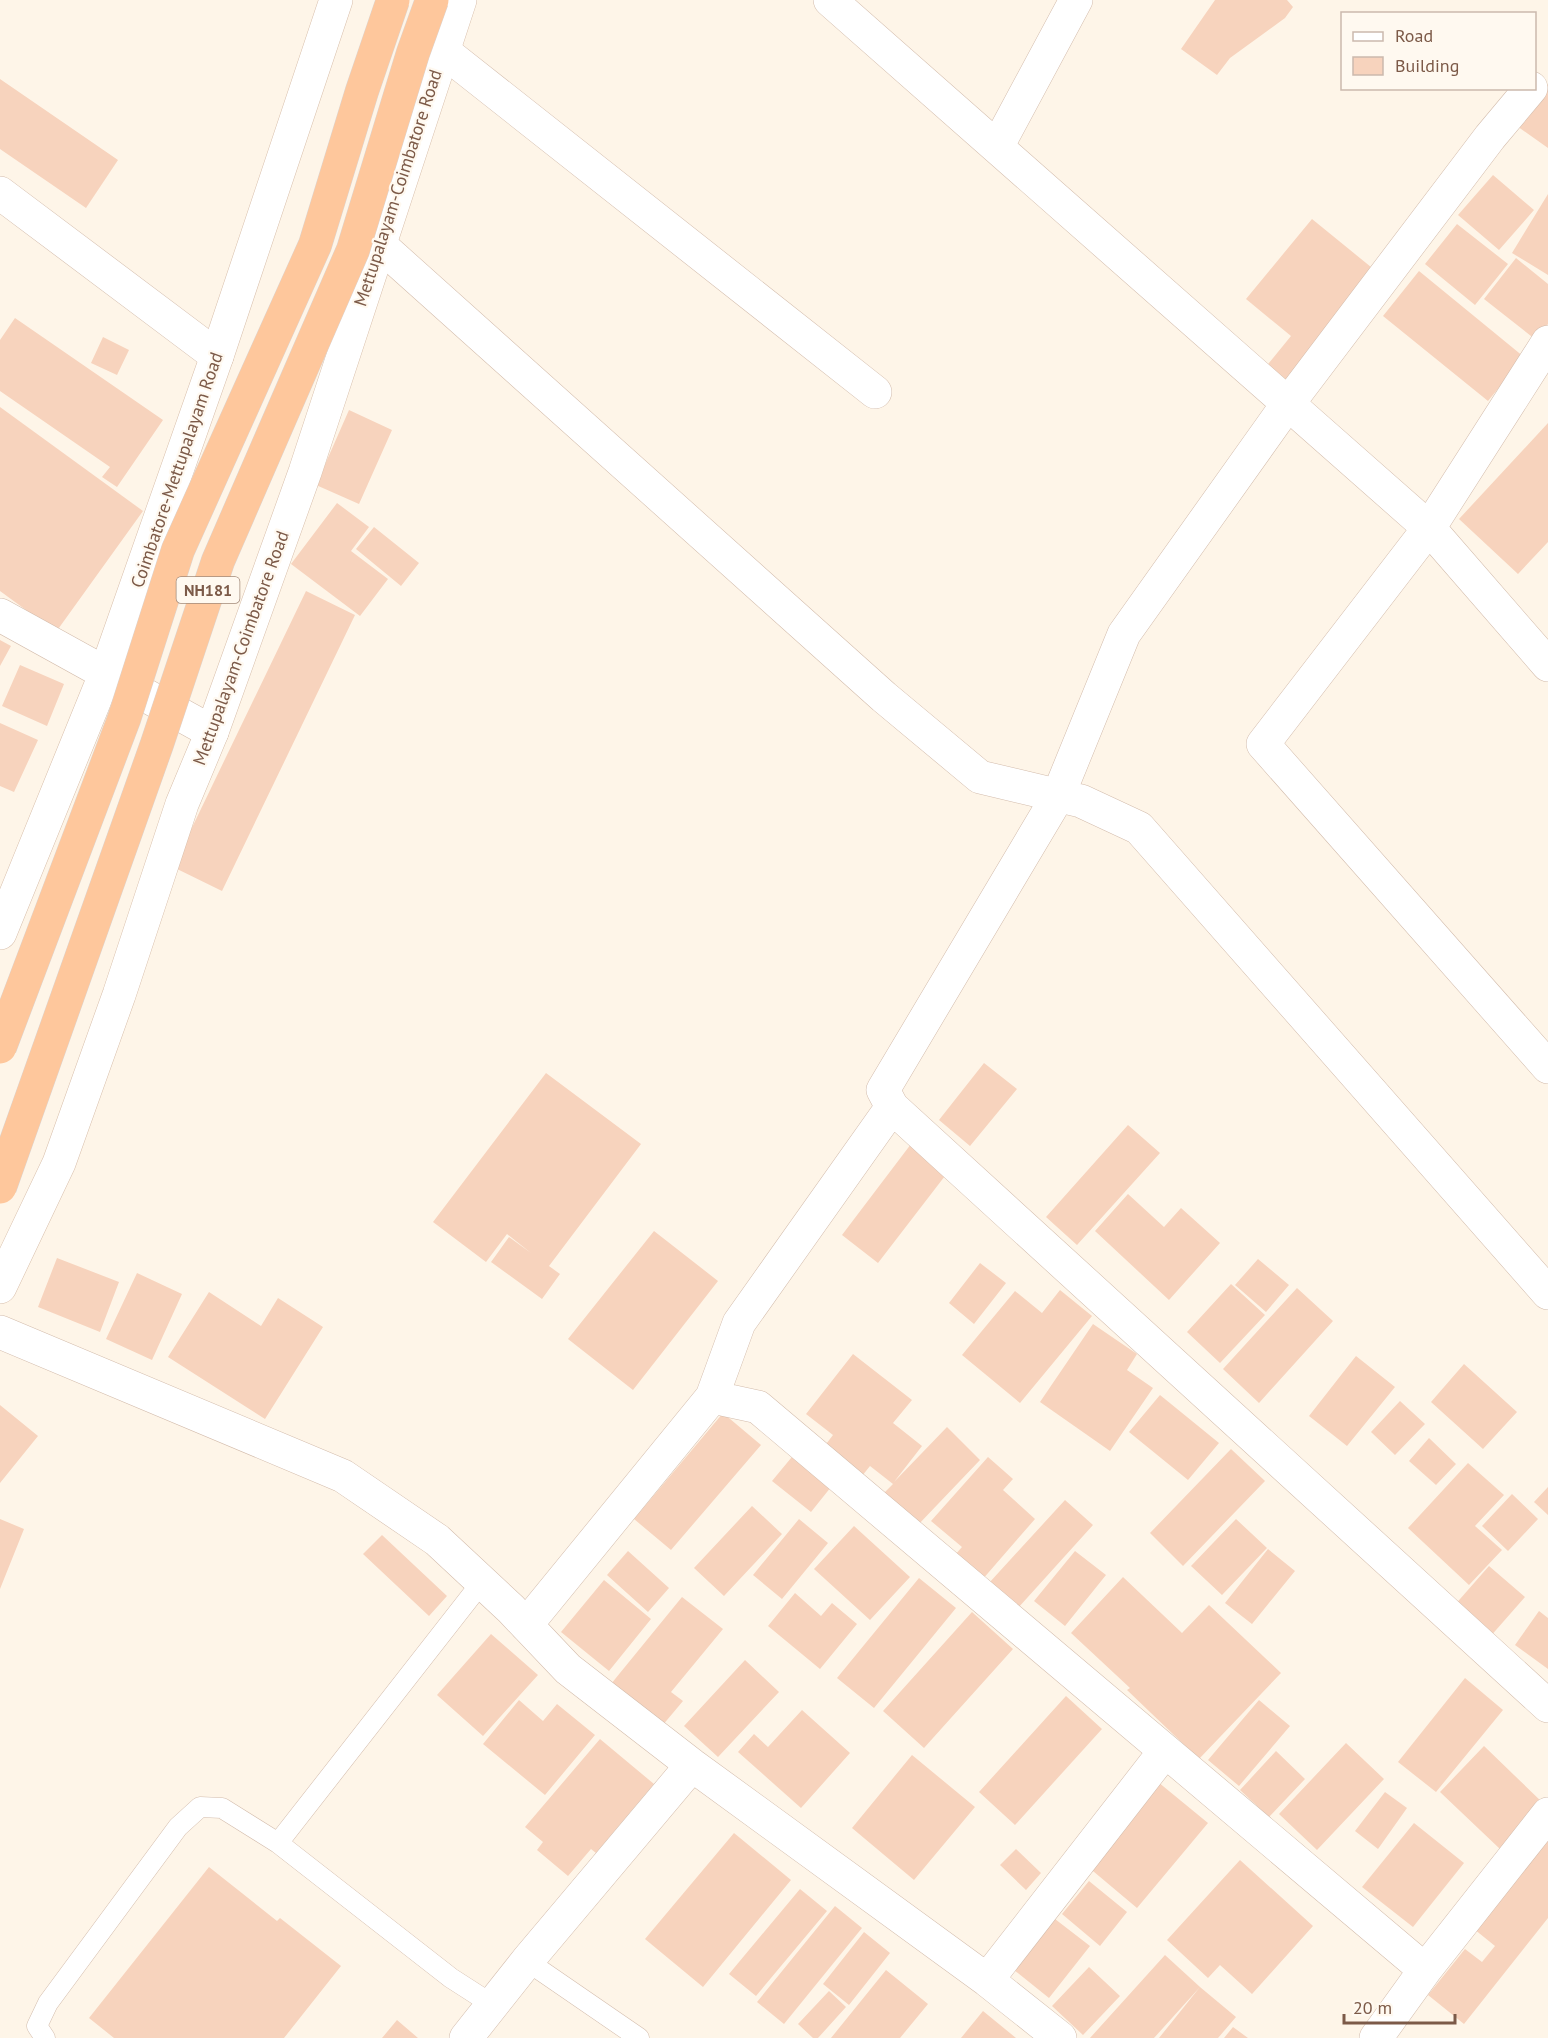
<svg xmlns="http://www.w3.org/2000/svg" width="1548" height="2038" viewBox="0 0 1548 2038" font-family="'PT Sans',sans-serif">
  <style>
    .building { fill: #f7d3bd }
    .lines { fill: none; stroke-linecap: round; stroke-linejoin: round }
    .service-casing { stroke: #d3bcac; stroke-width: 21 }
    .minor-casing { stroke: #d3bcac; stroke-width: 34 }
    .secondary-casing { stroke: #d8bfab; stroke-width: 34 }
    .service { stroke: #fff; stroke-width: 20 }
    .minor { stroke: #fff; stroke-width: 33 }
    .secondary { stroke: #fff; stroke-width: 33 }
    .trunk-bridge-casing { stroke: #ddd4cf; stroke-width: 34; stroke-linecap: butt }
    .trunk-bridge { stroke: #fec79c; stroke-width: 33 }
    .labels { text-anchor: middle; stroke-width: 4.5; stroke-linejoin: round; paint-order: stroke }
    .shield { fill: #fff9f0; stroke: #a38a7a; stroke-width: 1.5 }
    .shield-label { font-size: 16px; font-weight: bold; fill: #7c5a48 }
    .street-label { font-size: 18px; fill: #7c5a48; stroke: #fff9f0 }
  </style>
  <rect width="100%" height="100%" fill="#fef5e8"/>
  <path class="building" d="M1215 0H1287L1293 7 1285 18 1230 58 1217 75 1181 49Z
    M0 79 118 160 86 208 0 149Z
    M1544 82 1548 85V148L1514 124Z
    M1493 175 1534 210 1499 250 1458 215Z
    M1548 194V275L1512 253Z
    M1312 219 1382 276 1288 389 1264 369 1291 336 1246 299Z
    M1457 224 1508 264 1475 305 1425 264Z
    M1516 258 1548 284V324L1536 340 1484 299Z
    M1419 271 1524 357 1488 401 1383 316Z
    M15 318 163 420 117 487 102 477 110 467 0 391V340Z
    M103 337 129 350 117 375 91 363Z
    M0 407 143 511 56 632 0 591Z
    M349 410 392 430 359 504 316 485Z
    M1548 423V542L1518 574 1459 519Z
    M337 503 369 527 351 551 388 579 360 616 291 564Z
    M374 527 419 563 401 586 356 549Z
    M306 591 355 615 222 891 173 867Z
    M0 640 11 646 0 666Z
    M20 665 64 684 47 726 2 706Z
    M0 723 38 740 14 792 0 786Z
    M984 1063 1017 1089 970 1146 939 1120Z
    M546 1073 641 1144 549 1266 560 1274 542 1299 491 1262 509 1237 531 1253 507 1234 486 1262 433 1222Z
    M1128 1125 1160 1153 1077 1245 1046 1217Z
    M911 1144 948 1172 878 1263 842 1235Z
    M1128 1194 1164 1227 1181 1208 1220 1243 1169 1300 1095 1231Z
    M654 1231 718 1281 633 1390 568 1339Z
    M57 1258 119 1282 100 1332 38 1307Z
    M1258 1259 1289 1285 1266 1312 1235 1285Z
    M980 1263 1006 1283 974 1324 949 1303Z
    M137 1273 182 1294 152 1360 106 1339Z
    M1231 1284 1265 1315 1220 1363 1187 1332Z
    M1297 1288 1333 1321 1259 1403 1223 1369Z
    M1060 1290 1092 1316 1020 1403 962 1355 1015 1291 1042 1313Z
    M209 1292 261 1326 278 1298 323 1327 265 1419 168 1357Z
    M1093 1324 1137 1354 1127 1370 1153 1388 1110 1451 1040 1402Z
    M853 1354 912 1400 893 1423 922 1446 894 1482 947 1427 980 1460 917 1526 883 1494 893 1484 870 1466 858 1481 820 1452 833 1435 806 1414Z
    M1356 1356 1395 1387 1347 1446 1309 1416Z
    M1464 1364 1517 1412 1483 1449 1431 1402Z
    M1160 1395 1219 1443 1188 1480 1129 1432Z
    M1400 1401 1425 1424 1395 1455 1371 1432Z
    M0 1405 38 1436 0 1483Z
    M723 1413 761 1445 671 1550 634 1519Z
    M1429 1438 1456 1464 1436 1485 1409 1461Z
    M801 1446 839 1477 811 1512 772 1481Z
    M1231 1449 1265 1481 1183 1566 1150 1533Z
    M988 1457 1013 1479 1003 1490 1035 1519 982 1580 954 1556 962 1547 931 1521Z
    M1468 1463 1504 1495 1475 1526 1502 1550 1469 1585 1408 1528Z
    M1548 1487V1515L1534 1502Z
    M1512 1494 1538 1519 1508 1551 1482 1526Z
    M1065 1500 1093 1525 1018 1608 989 1583Z
    M752 1506 782 1534 724 1596 694 1568Z
    M0 1519 24 1529 0 1589Z
    M799 1519 828 1543 782 1599 753 1575Z
    M1236 1519 1267 1548 1222 1595 1191 1566Z
    M854 1526 910 1577 870 1620 814 1569Z
    M382 1535 447 1596 429 1616 363 1554Z
    M1268 1549 1295 1571 1252 1624 1225 1603Z
    M628 1551 669 1588 648 1612 607 1575Z
    M1075 1551 1106 1575 1065 1626 1034 1601Z
    M1489 1566 1525 1597 1489 1638 1453 1607Z
    M1123 1577 1182 1633 1209 1605 1281 1673 1199 1759 1127 1690 1130 1688 1071 1633Z
    M919 1578 956 1608 874 1708 837 1678Z
    M604 1580 651 1619 609 1671 561 1632Z
    M795 1593 821 1616 832 1603 857 1624 820 1669 768 1626Z
    M682 1597 723 1629 671 1692 683 1701 662 1726 611 1684Z
    M1539 1611 1548 1618V1669L1515 1645Z
    M972 1612 1013 1649 924 1748 883 1711Z
    M491 1634 538 1675 483 1736 437 1695Z
    M745 1660 779 1692 718 1757 684 1726Z
    M1465 1678 1503 1710 1436 1792 1398 1762Z
    M1066 1696 1102 1729 1015 1825 979 1792Z
    M519 1700 543 1721 557 1704 595 1735 545 1795 483 1744Z
    M1259 1700 1290 1726 1239 1786 1208 1760Z
    M802 1710 850 1753 801 1808 738 1752 754 1734 768 1747Z
    M600 1739 654 1784 596 1853 591 1849 568 1876 537 1850 543 1842 525 1827Z
    M1346 1743 1384 1779 1317 1850 1279 1814Z
    M1484 1746 1544 1804 1500 1849 1440 1792Z
    M1276 1751 1305 1779 1269 1817 1240 1790Z
    M912 1755 975 1807 914 1880 852 1828Z
    M1158 1782 1208 1823 1137 1908 1087 1866Z
    M1385 1792 1407 1808 1378 1849 1355 1831Z
    M1414 1823 1464 1863 1413 1927 1362 1887Z
    M734 1833 791 1880 703 1987 645 1939Z
    M1548 1835V1918L1464 2024 1428 1995 1465 1949 1482 1962 1495 1946 1474 1929Z
    M1016 1849 1041 1873 1026 1890 1000 1865Z
    M1240 1860 1313 1926 1252 1994 1220 1965 1208 1978 1167 1940Z
    M209 1867 277 1921 280 1918 341 1966 284 2038H114L89 2018Z
    M1089 1881 1127 1912 1100 1946 1062 1914Z
    M800 1889 827 1911 756 1996 729 1974Z
    M835 1906 862 1928 784 2024 757 2002Z
    M1055 1919 1090 1946 1049 1998 1014 1970Z
    M864 1932 890 1953 849 2005 823 1984Z
    M1165 1955 1200 1987 1154 2038H1090Z
    M1089 1967 1120 1996 1083 2035 1052 2006Z
    M886 1970 928 2004 900 2038H831Z
    M1200 1987 1236 2017 1218 2038H1159Z
    M829 1991 846 2007 818 2038H813L798 2024Z
    M983 2011 1016 2038H961Z
    M397 2020 418 2038H382Z
    M1233 2027 1248 2038H1224Z"/>
  <g class="lines">
    <g class="service-casing">
      <path id="service" d="M278 1843 482 1582
        M527 1961 639 2038
        M45 2038 37 2026 48 2003 178 1827 200 1807 222 1808 278 1843 451 1978 493 2005"/>
    </g>
    <g class="minor-casing">
      <path id="minor" d="M830 0 1429 528 1263 744 1548 1067
        M442 50 875 392
        M997 147 1076 0
        M0 193 217 356
        M381 246 884 697 980 777 1081 801 1139 828 1548 1293
        M1548 342 1429 528 1548 665
        M0 615 212 732
        M892 1107 1548 1706
        M0 1332 343 1476 437 1540 511 1609 568 1669 692 1765 987 1980 1060 2038
        M526 1625 712 1397
        M1425 1970 758 1407 712 1397 739 1323 892 1107 883 1090 1058 796 1124 634 1287 405 1490 137 1531 88
        M987 1980 1165 1751
        M466 2038 527 1961 692 1765
        M1376 2038 1425 1970 1548 1814"/>
    </g>
    <g class="secondary-casing">
      <path id="secondary" d="M0 933 105 675 217 356 336 0
        M0 1287 59 1163 119 995 182 804 212 732 305 472 460 0"/>
    </g>
    <use href="#service" class="service"/>
    <use href="#minor" class="minor"/>
    <use href="#secondary" class="secondary"/>
    <g class="trunk-bridge-casing">
      <path id="trunk-bridge" d="M0 1047 124 719 178 550 315 245 362 91 393 0
        M0 1187 157 744 218 561 353 250 413 53 432 0"/>
    </g>
    <use href="#trunk-bridge" class="trunk-bridge"/>
  </g>
  <g class="labels">
    <rect class="shield" x="176.5" y="577" width="63" height="26" rx="4.5"/>
    <g class="shield-label">
      <text x="208" y="596">NH181</text>
    </g>
    <g class="street-label">
      <text transform="translate(398 188) rotate(-72)" y="6">Mettupalayam-Coimbatore Road</text>
      <text transform="translate(177 470) rotate(-71)" y="6">Coimbatore-Mettupalayam Road</text>
      <text transform="translate(241 648) rotate(-70)" y="6">Mettupalayam-Coimbatore Road</text>
    </g>
  </g>
  <rect x="1341" y="12" width="195" height="78" fill="#fff9f0" stroke="#cbb9ad" stroke-width="1.5"/>
  <rect x="1353" y="32" width="30" height="9" fill="#ffffff" stroke="#cbb9ad" stroke-width="1.5"/>
  <text x="1395" y="42" font-size="18" fill="#7c5a48">Road</text>
  <rect x="1353" y="57" width="30" height="18" fill="#f7d3bd" stroke="#cbb9ad" stroke-width="1.5"/>
  <text x="1395" y="72" font-size="18" fill="#7c5a48">Building</text>
  <path d="M1344 2014v9h111v-9" fill="none" stroke="#7c5a48" stroke-width="3"/>
  <text x="1353" y="2014" font-size="18" fill="#7c5a48" stroke="#fff9f0" stroke-width="4.5" paint-order="stroke">20 m</text>
</svg>
